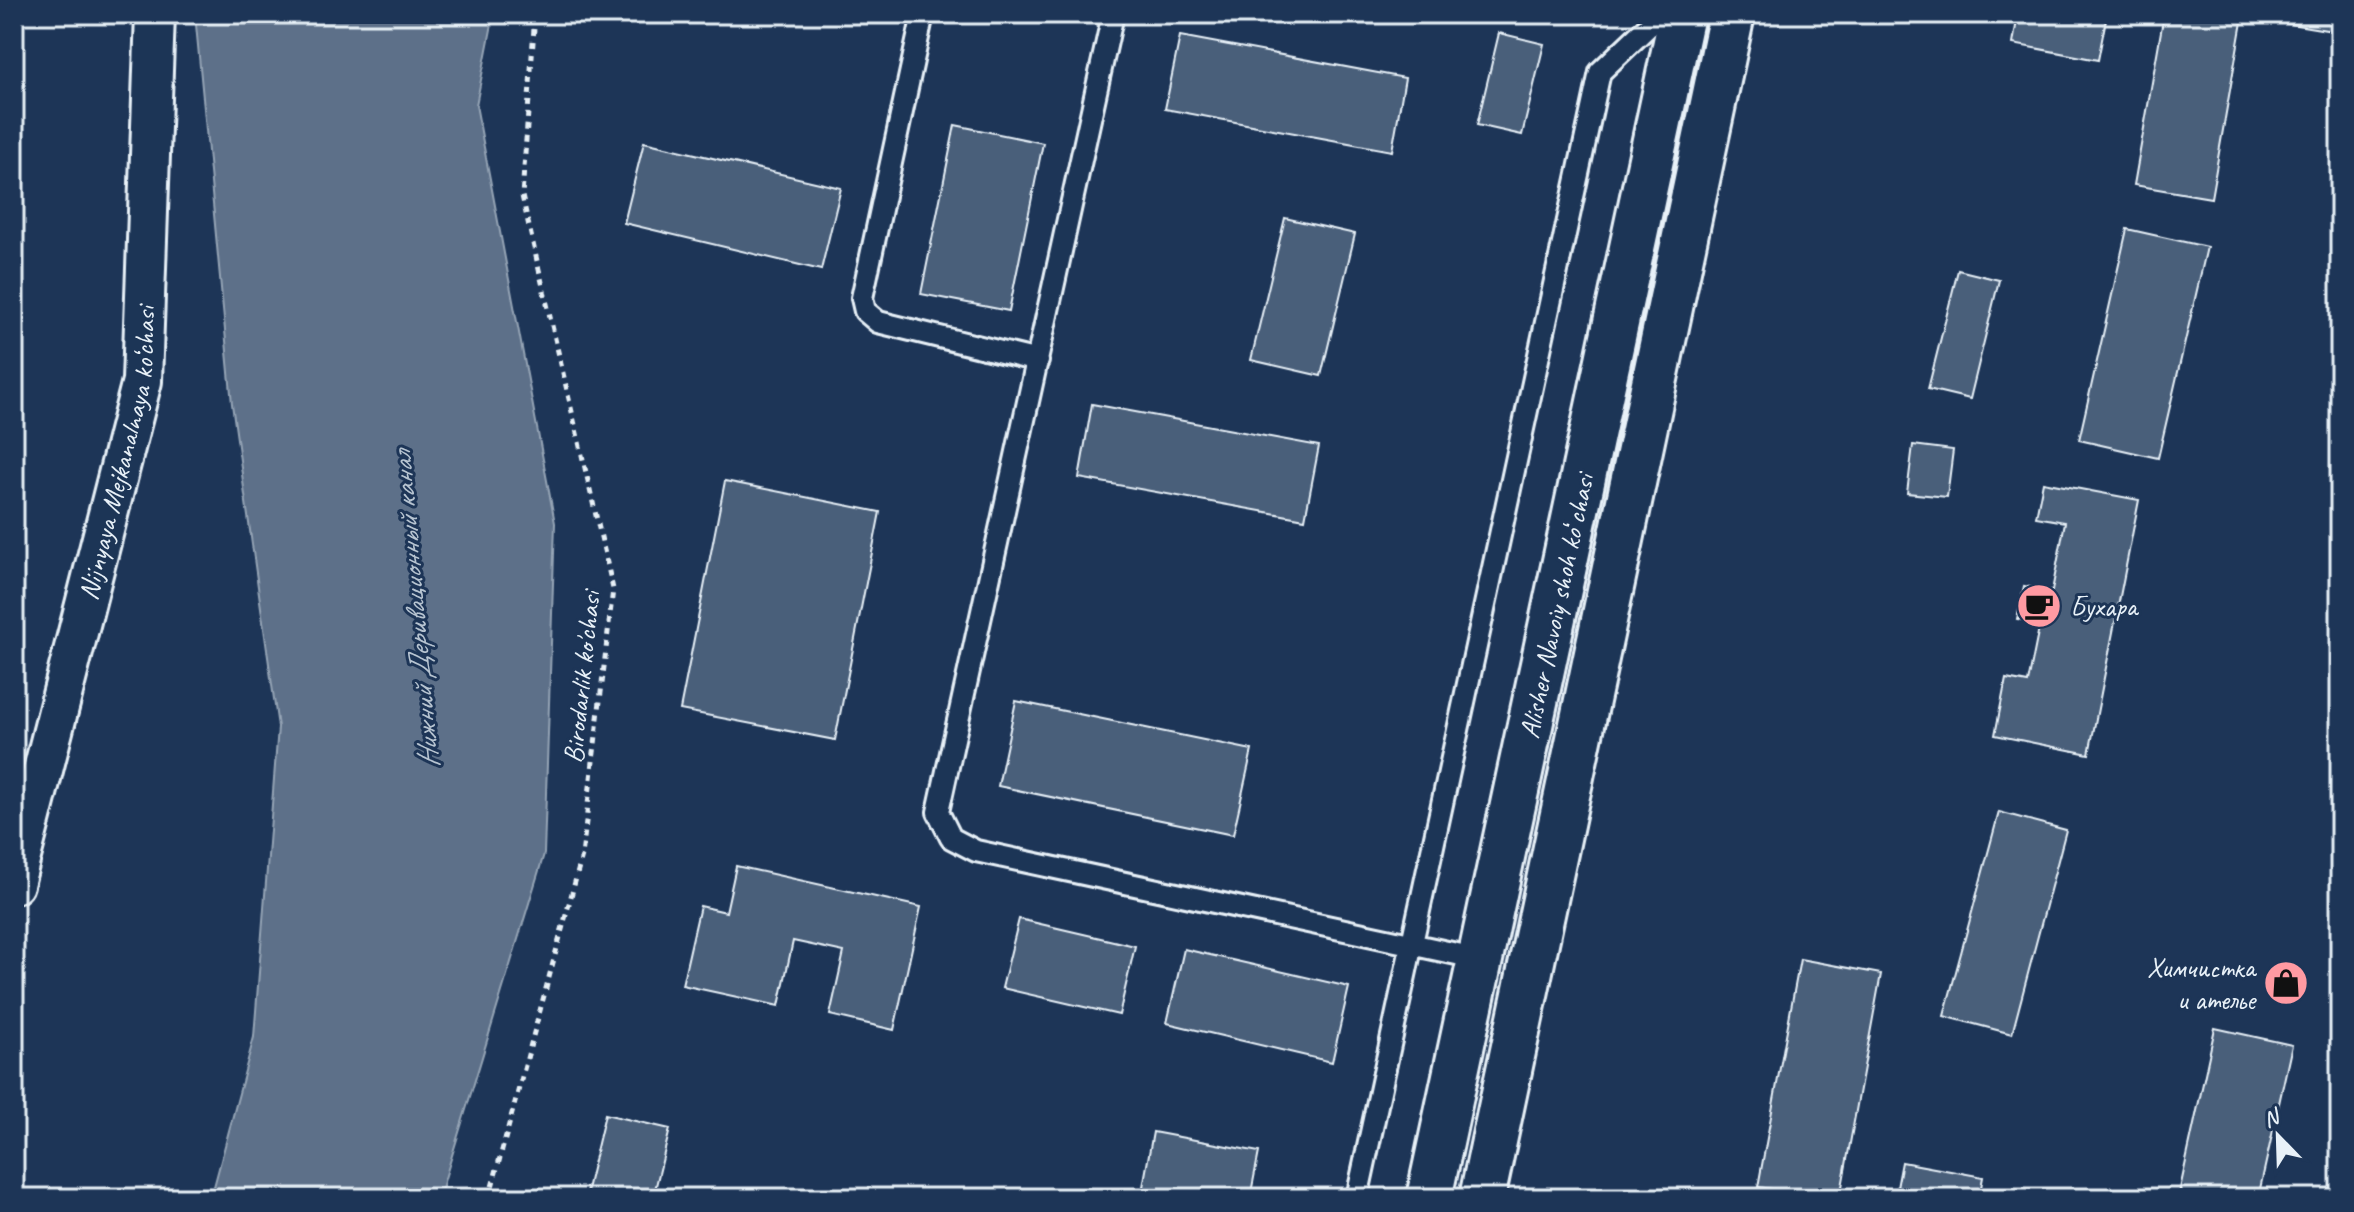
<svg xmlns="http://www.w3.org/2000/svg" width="2354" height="1212" viewBox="0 0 2354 1212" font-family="Caveat,sans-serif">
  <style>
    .water { fill: #5d7089; stroke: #95a4b5; stroke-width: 2 }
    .building { fill: #495e7a; stroke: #e8f1f8; stroke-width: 2 }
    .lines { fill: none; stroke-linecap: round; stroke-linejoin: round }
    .lane-casing { stroke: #e8f1f8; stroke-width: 26 }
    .street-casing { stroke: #e8f1f8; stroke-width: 44 }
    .primary-casing { stroke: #e8f1f8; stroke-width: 50 }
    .path { stroke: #e8f1f8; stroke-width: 5; stroke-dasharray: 6 6; stroke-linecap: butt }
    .lane { stroke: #1d3557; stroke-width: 20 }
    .street { stroke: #1d3557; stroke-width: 38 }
    .primary { stroke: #1d3557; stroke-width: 44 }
    .labels { text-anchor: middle; stroke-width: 6; stroke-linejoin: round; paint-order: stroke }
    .street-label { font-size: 28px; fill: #e8f1f8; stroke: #1d3557 }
    .poi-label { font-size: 28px; fill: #e8f1f8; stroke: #1d3557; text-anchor: start }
    .water-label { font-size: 30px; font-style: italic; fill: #b7c4d1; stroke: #1d3557 }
  </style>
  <rect width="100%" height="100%" fill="#1d3557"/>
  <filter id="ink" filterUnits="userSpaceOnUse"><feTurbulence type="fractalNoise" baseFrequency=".0125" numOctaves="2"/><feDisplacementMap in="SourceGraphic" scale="16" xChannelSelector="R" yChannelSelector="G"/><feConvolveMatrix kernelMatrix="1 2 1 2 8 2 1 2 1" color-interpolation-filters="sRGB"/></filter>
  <g filter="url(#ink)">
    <path class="water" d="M195 14H494L476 105 555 523 544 854 439 1198H211L254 1037 278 727 232 404Z"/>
    <path class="building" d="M2018 14H2107L2098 60 2013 44Z
      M2164 14H2336L2333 31 2243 16 2211 198 2134 185Z
      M1499 33 1544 44 1522 135 1477 125Z
      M1180 36 1405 78 1392 151 1165 109Z
      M955 125 1043 143 1009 311 921 294Z
      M644 142 841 188 821 270 624 223Z
      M1285 218 1355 234 1321 376 1251 360Z
      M2127 229 2207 247 2158 458 2079 440Z
      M1958 270 1999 280 1970 399 1928 389Z
      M1092 404 1319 446 1305 519 1079 478Z
      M1913 445 1953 450 1947 497 1907 493Z
      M725 481 880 512 835 740 680 710Z
      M2043 482 2139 500 2089 754 1995 735 2006 679 2028 683 2040 623 2017 619 2024 586 2052 591 2065 522 2036 517Z
      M1016 701 1252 750 1233 835 998 786Z
      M1999 812 2066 830 2012 1034 1944 1016Z
      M736 866 921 907 894 1030 830 1015 844 952 793 941 779 1006 682 985 700 906 726 912Z
      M1019 919 1135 946 1119 1015 1002 988Z
      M1184 949 1349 987 1332 1062 1167 1023Z
      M1800 959 1881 974 1840 1198 1758 1187Z
      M2215 1028 2292 1045 2258 1198H2178Z
      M605 1114 670 1129 653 1198H585Z
      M1153 1132 1259 1152 1250 1198H1141Z
      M1902 1162 1983 1177 1979 1198H1895Z"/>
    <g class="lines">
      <g class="lane-casing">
        <path id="lane" d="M923 14 862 298 865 311 878 322 1038 361
          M1113 14 938 812 951 838 976 851 1480 959
          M1357 1198 1600 72 1661 14"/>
      </g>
      <g class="street-casing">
        <g id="street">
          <path id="s1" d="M14 884 142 381 155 14"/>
        </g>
      </g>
      <g class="primary-casing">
        <path id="primary" d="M1429 1198 1682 14
          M1482 1198 1732 14"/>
      </g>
      <path class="path" d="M489 1198 582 856 613 589 522 196 535 14"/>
      <use href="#lane" class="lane"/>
      <use href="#street" class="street"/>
      <use href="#primary" class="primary"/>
    </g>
  </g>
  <defs>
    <g id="cafe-disc" transform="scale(2.3)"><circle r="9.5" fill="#ff9aa2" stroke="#1d3557"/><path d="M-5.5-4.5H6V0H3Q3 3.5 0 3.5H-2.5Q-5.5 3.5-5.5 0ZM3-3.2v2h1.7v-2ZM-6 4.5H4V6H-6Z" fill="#111"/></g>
    <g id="shop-disc" transform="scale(2.3)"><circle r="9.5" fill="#ff9aa2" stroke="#1d3557"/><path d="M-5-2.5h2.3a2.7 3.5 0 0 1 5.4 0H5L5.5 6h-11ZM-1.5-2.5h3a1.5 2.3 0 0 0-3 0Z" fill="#111"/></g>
  </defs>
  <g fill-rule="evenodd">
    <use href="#cafe-disc" x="2039" y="606"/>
    <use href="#shop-disc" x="2286" y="983"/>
  </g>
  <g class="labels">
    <g class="street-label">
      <text dy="10" stroke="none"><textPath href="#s1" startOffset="444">Nijnyaya Mejkanalnaya ko‘chasi</textPath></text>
      <text transform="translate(1556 606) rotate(-78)" y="10">Alisher Navoiy shoh koʻchasi</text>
      <text transform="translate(581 677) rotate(-84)" y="10">Birodarlik ko'chasi</text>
    </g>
    <g class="poi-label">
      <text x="2070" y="616">Бухара</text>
      <text x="2255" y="977" text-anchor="end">Химчистка<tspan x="2255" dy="32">и ателье</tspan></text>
    </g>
    <g class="water-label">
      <text transform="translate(415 610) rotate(-95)" y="10">Нижний Деривационный канал</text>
    </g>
  </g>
  <rect width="2354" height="1212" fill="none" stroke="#1d3557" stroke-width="48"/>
  <rect x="24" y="24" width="2306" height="1164" fill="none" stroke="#e8f1f8" stroke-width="3" filter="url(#ink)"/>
  <g transform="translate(2278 1136) rotate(337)" stroke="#1d3557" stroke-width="6" paint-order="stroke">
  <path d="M0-6L14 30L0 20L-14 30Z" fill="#e8f1f8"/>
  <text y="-12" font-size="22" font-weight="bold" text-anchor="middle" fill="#e8f1f8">N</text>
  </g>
</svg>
